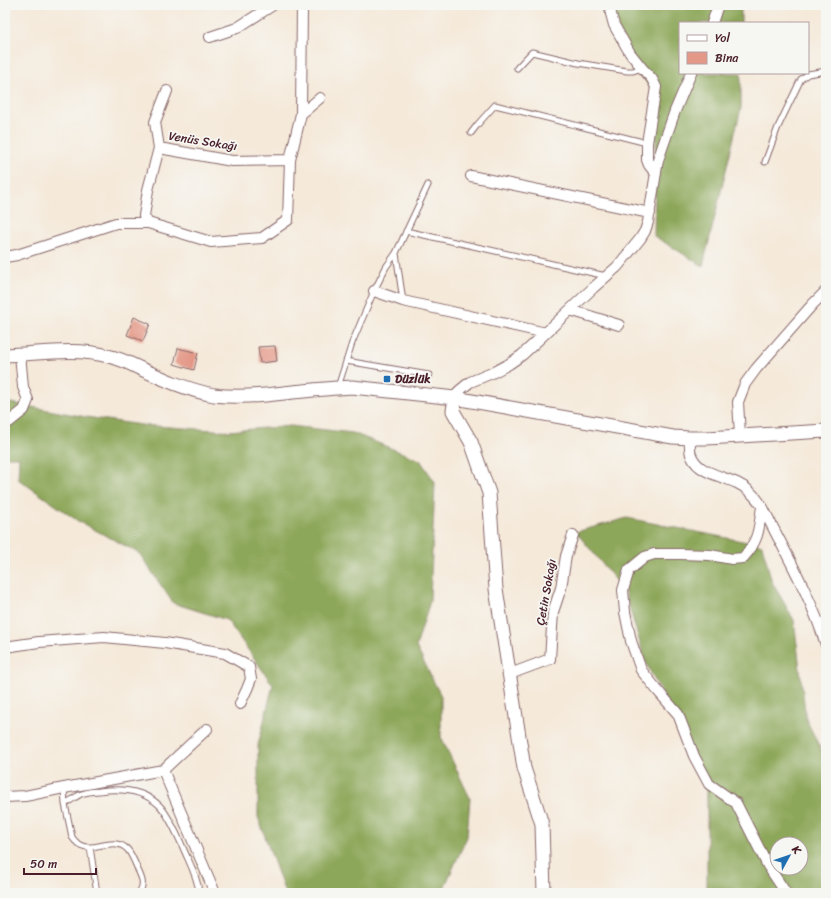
<svg xmlns="http://www.w3.org/2000/svg" width="831" height="898" viewBox="0 0 831 898" font-family="Sriracha,sans-serif">
  <style>
    .forest { fill: #8da75a; stroke: #6c6342; fill-rule: evenodd }
    .building { fill: #e49988 }
    .lines { fill: none; stroke-linecap: round; stroke-linejoin: round }
    .service-casing { stroke: #866668; stroke-width: 7 }
    .minor-casing { stroke: #866668; stroke-width: 12 }
    .tertiary-casing { stroke: #866668; stroke-width: 15 }
    .service { stroke: #fff; stroke-width: 5 }
    .minor { stroke: #fff; stroke-width: 10 }
    .tertiary { stroke: #fff; stroke-width: 13 }
    .poi-dot { fill: #1f6fb2; stroke: #f6f6f2; stroke-width: 1.5 }
    .labels { text-anchor: middle; stroke-width: 3.5; stroke-linejoin: round; paint-order: stroke }
    .street-label { font-size: 12px; fill: #4a1f2b; stroke: #f6f6f2 }
    .poi-label { font-size: 12px; font-weight: bold; fill: #4a1f2b; stroke: #f6f6f2; text-anchor: start }
  </style>
  <rect width="100%" height="100%" fill="#f6f6f2"/>
  <filter id="ink" filterUnits="userSpaceOnUse"><feTurbulence type="fractalNoise" baseFrequency=".025" numOctaves="2"/><feDisplacementMap in="SourceGraphic" scale="8" xChannelSelector="R" yChannelSelector="G"/><feConvolveMatrix kernelMatrix="1 2 1 2 8 2 1 2 1" color-interpolation-filters="sRGB"/></filter>
  <filter id="wash" filterUnits="userSpaceOnUse"><feTurbulence type="fractalNoise" baseFrequency=".012" numOctaves="4" result="noise"/><feDisplacementMap in="SourceGraphic" scale="16" xChannelSelector="R" yChannelSelector="G"/><feGaussianBlur stdDeviation="0.9" result="paint"/><feColorMatrix in="noise" values="0 0 0 0 0 0 0 0 0 0 0 0 0 0 0 0 0 1.4 0 .05"/><feComposite in="paint" operator="in"/></filter>
  <g filter="url(#wash)">
    <rect width="100%" height="100%" fill="#f5e9d9"/>
    <path class="forest" d="M603 5H741V23H680V73H741V108L703 266 654 236 657 99 602 11Z
      M5 402 86 417 141 425 228 431 291 426 353 433 420 460 435 482 430 601 416 647 441 696V737L470 798 467 837 444 888 446 893H285L258 817V745L273 685 227 620 173 603 139 553 78 521 18 479 19 457H5Z
      M627 518 762 545 772 582 794 620 806 719 826 760V893H707V782L646 663 624 590 576 532ZM777 844H801V868H777Z"/>
    <g id="blocks">
      <path class="building" d="M134 317 150 324 143 341 127 335Z
        M275 346 277 361 260 363 258 347Z
        M178 348 198 353 194 370 174 364Z"/>
    </g>
  </g>
  <g filter="url(#ink)">
    <use href="#blocks" fill-opacity="0" stroke="#866668" stroke-width="1"/>
    <g class="lines">
      <g class="service-casing">
        <path id="service" d="M517 68 532 52 578 63 627 71H633L642 68
          M471 133 478 124 495 105 647 143
          M765 162 778 127 801 79 808 74 826 71
          M406 231 606 276
          M396 253 403 301
          M346 361 429 375
          M338 387 352 343 374 291 386 267 396 253 428 185
          M64 788 65 804 72 837C87 861 111 832 128 850 132 855 135 863 138 870 142 879 145 884 139 893
          M65 804C70 801 75 797 81 794 87 792 93 791 99 791 120 788 142 789 159 805 169 815 178 836 184 850 190 864 198 878 199 893
          M90 847 97 893"/>
      </g>
      <g class="minor-casing">
        <path id="minor" d="M610 5 611 14 614 25 630 53 642 68 652 79 656 87 647 143V160L649 165 656 174
          M712 23 718 5
          M210 37 237 28 273 5
          M301 114 320 98
          M159 148 232 161 290 160
          M471 176 650 213
          M148 223 144 216 148 190 159 148 155 122 167 91
          M5 257 17 255 116 223H148L211 242 262 238 288 220 290 160 301 114 302 5
          M374 291 403 301 546 333
          M570 310 619 325
          M455 398 459 391 470 382 492 373 509 364 522 355 535 343 593 288 617 267 640 239 645 231 648 222 658 160 675 111 691 73
          M5 423 9 422 24 410 28 400 23 387 20 354
          M740 435 738 402 745 384 756 369 812 305 826 291
          M690 438C690 444 689 452 692 457 699 473 722 476 737 483 748 488 756 497 762 506 785 552 811 596 826 645
          M762 506C759 529 759 540 743 558L732 559 710 555 680 554H654L645 557 629 570 623 590 625 612 631 641 641 670 658 691 678 714 694 756 709 784 736 803 768 866 786 893
          M5 647 39 642 104 637 165 643 225 653 249 667 251 679 247 689 240 704
          M510 674 550 659 553 612 561 588 566 556 573 535
          M163 770 207 729
          M5 797 25 796 64 788 163 770 215 893"/>
      </g>
      <g class="tertiary-casing">
        <path id="tertiary" d="M5 355C39 354 75 347 108 356 118 358 127 362 137 367 161 378 187 390 214 395 237 398 260 396 284 393 302 391 320 389 338 388L352 387 455 398 673 437 690 438H707L826 431
          M455 398 453 411 471 442 489 493 496 589 524 768 542 824 544 893"/>
      </g>
      <use href="#service" class="service"/>
      <use href="#minor" class="minor"/>
      <use href="#tertiary" class="tertiary"/>
    </g>
  </g>
  <rect class="poi-dot" x="383" y="375" width="8" height="8" rx="2"/>
  <g class="labels">
    <g class="street-label">
      <text transform="translate(203 141) rotate(9)" y="4">Venüs Sokağı</text>
      <text transform="translate(546 592) rotate(-80)" y="4">Çetin Sokağı</text>
    </g>
    <g class="poi-label">
      <text x="395" y="383">Düzlük</text>
    </g>
  </g>
  <rect width="831" height="898" fill="none" stroke="#f6f6f2" stroke-width="20"/>
  <rect x="679" y="22" width="130" height="52" fill="#f6f6f2" stroke="#b1a0a2"/>
  <rect x="687" y="35" width="20" height="6" fill="#ffffff" stroke="#b1a0a2"/>
  <text x="715" y="42" font-size="12" fill="#4a1f2b">Yol</text>
  <rect x="687" y="52" width="20" height="12" fill="#e49988" stroke="#b1a0a2"/>
  <text x="715" y="62" font-size="12" fill="#4a1f2b">Bina</text>
  <g transform="translate(789 856) rotate(50)"><circle r="19" fill="#f6f6f2" stroke="#b1a0a2"/>
  <path d="M0-3L7 15L0 10L-7 15Z" fill="#1f6fb2"/>
  <text y="-6" font-size="11" font-weight="bold" text-anchor="middle" fill="#4a1f2b">K</text>
  </g>
  <path d="M24 868v6h72v-6" fill="none" stroke="#4a1f2b" stroke-width="2"/>
  <text x="30" y="868" font-size="12" fill="#4a1f2b" stroke="#f6f6f2" stroke-width="3" paint-order="stroke">50 m</text>
</svg>
